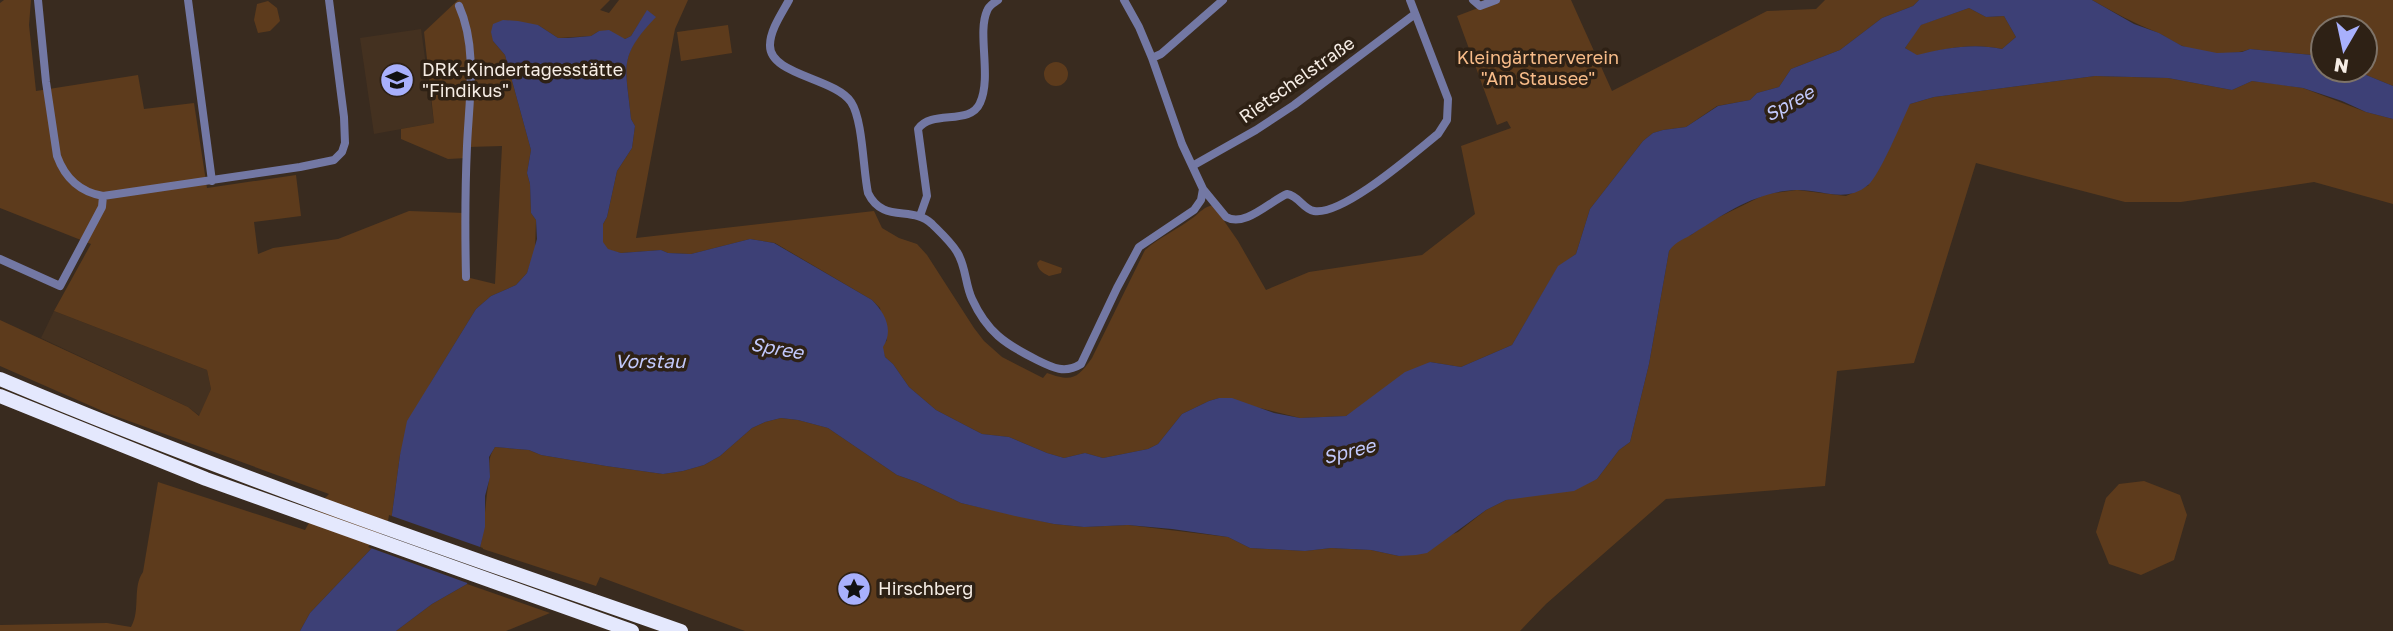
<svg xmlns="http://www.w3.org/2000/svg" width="2393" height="631" viewBox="0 0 2393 631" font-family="'Golos Text',sans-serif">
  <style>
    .built { fill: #443120 }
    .green { fill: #5d3b1c }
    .water { fill: #3d4076; fill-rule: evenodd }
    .pier { fill: #392b1f }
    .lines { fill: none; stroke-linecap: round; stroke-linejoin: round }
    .street { stroke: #7378a4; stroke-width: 8 }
    .highway { stroke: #e4e8fd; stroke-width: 14 }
    .labels { text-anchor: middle; stroke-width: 7; stroke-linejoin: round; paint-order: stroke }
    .park-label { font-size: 18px; fill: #f8bc89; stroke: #2e2115 }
    .poi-label { font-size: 18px; fill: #f6ede5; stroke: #2e2115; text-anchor: start }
    .street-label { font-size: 18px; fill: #f6ede5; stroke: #2e2115 }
    .water-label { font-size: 19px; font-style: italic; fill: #c2c9fc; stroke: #2e2115 }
  </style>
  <rect width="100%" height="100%" fill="#392b1f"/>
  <path class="built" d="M421 29 434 123 374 134 360 38Z
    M54 311 207 370 211 389 200 416 188 407 41 338Z"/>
  <path class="green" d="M4 0H31L29 25 36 91 138 75 144 109 194 103 207 188 296 175 301 216 254 222 258 254 273 248 338 239 409 211 465 213 466 277 495 284 502 146 468 147 467 158 448 159 401 139V129L434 123 424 32 458 0H610L600 10 609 13 619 0H688L675 29 636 238 874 211 882 228 899 238 917 244 927 255 974 328 984 341 1002 357 1043 378 1047 373C1072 382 1077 379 1092 358L1145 250C1160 237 1178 229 1194 217 1200 212 1204 207 1213 205L1238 241 1266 290 1309 272 1422 255 1475 214 1461 146 1511 128 1507 121 1497 125 1457 16 1499 0H1571L1612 91 1767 11 1816 9 1825 0H1919L1913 6 1882 18 1840 50 1791 69 1779 87 1757 93 1750 100 1717 106 1686 127 1663 130 1653 133 1643 141 1590 209 1576 254 1558 267 1512 345 1461 367 1430 362 1346 416 1300 418 1219 398 1209 401 1182 414 1158 444 1148 449 1103 458 1085 453 1064 458 1047 453 1009 437 982 434 936 410 909 387 893 364 885 357 882 347 887 340 880 308 872 300 775 243 750 239 691 254 668 253 661 250 621 253 608 250 603 243V224L607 217 617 171 632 148 635 126 631 119C626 66 617 58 655 17L647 11 631 36 625 39 599 31 591 36 558 38 538 25 493 41 505 55 531 150 527 173 530 184 531 213 536 220 535 250 527 273 516 285 491 296 476 309 430 384 400 455 390 529 310 613 300 631H0V625L107 623 131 627C141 610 132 587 143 572L158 482 305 530 320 503 329 494 107 413 0 366V320L188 407 199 416 211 389 207 370 54 311 91 244 0 208V3Z
    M2092 0H2393V86L2354 70H2365V28H2323V56L2250 49C2230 57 2200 53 2180 45 2172 41 2164 35 2156 32 2134 23 2113 12 2092 0Z
    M268 1 277 8 280 21 270 31 258 33 254 20 257 4Z
    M1969 8 1986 17 2004 16 2016 37 2002 49C1973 43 1946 48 1917 56L1905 48 1920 25Z
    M728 25 732 53 681 61 677 32Z
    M1044 74a12 12 0 1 1 24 0a12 12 0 1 1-24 0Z
    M2095 76 2168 78 2232 90 2252 81 2277 84 2303 88 2366 112 2393 119V204L2314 182 2181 202H2125L1976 163 1914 363 1837 371 1825 486 1666 499 1546 604 1520 631H745L600 577 596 586 480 548C485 525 485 503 489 480 491 465 486 461 495 447L529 450 541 455 606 466 663 474 683 471 704 465 720 456 752 428 765 422 781 418 798 420 828 428 897 475 917 482 961 503 1054 524 1084 527 1128 525 1228 537 1250 548 1305 551 1331 548 1371 550 1399 556 1458 532 1486 510 1506 500 1597 479 1619 450 1630 442 1649 364 1669 251 1676 240 1691 235 1709 222 1766 194 1797 190 1846 196 1869 185 1801 153 1910 104 1934 97Z
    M1040 260 1062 268 1061 273 1049 276C1043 273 1038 270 1037 263Z
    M2144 481 2180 495 2187 515 2174 560 2141 575 2109 564 2096 532 2106 498 2119 484Z
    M467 584 550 613 506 631H396L432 604Z"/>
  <path class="water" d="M1919 0H2092L2134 24 2159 33 2182 46 2217 53 2242 52 2250 49 2322 56 2323 70H2354L2393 86V119L2366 112 2342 101 2303 88 2252 81 2232 90 2168 78 2095 76 1934 97 1910 104C1903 119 1879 177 1868 185 1846 204 1821 189 1796 190 1758 191 1725 213 1694 233 1684 240 1677 240 1669 251L1649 364 1630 442 1619 450 1597 479 1574 491 1506 500 1486 510 1427 553 1416 555 1399 556 1371 550 1331 548 1305 551 1250 548 1228 537 1172 529 1128 525 1084 527 1054 524 1015 516 961 503 917 482 897 475 828 428 798 420 781 418 765 422 752 428 720 456 704 465 683 471 663 474 606 466 541 455 529 450 495 447 489 457 490 477 485 496V527L477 560 467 584 432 604 396 631H300L310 613 390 529 400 455 407 421 476 309 491 296 516 285 527 273 537 239 536 220 531 213 530 184 527 173 531 150 505 55 493 41 491 32 493 24 503 20 518 21 538 25 558 38H568L591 36 599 31 609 30 625 39 631 36 647 10 656 17C617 58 626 66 631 119L635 126 632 148 617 171 607 217 603 224V242L608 249 621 253 661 250 668 253 691 254 750 239 774 243 872 300C885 313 894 330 883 347L885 357 893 364 909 387 936 410 982 434 1009 437 1047 453 1064 458 1085 453 1103 458 1148 449 1158 444 1182 414 1209 401 1219 398H1232L1274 413 1300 418 1346 416 1405 372 1430 362 1461 367 1512 345 1558 266 1576 254 1590 209 1643 141 1653 133 1663 130 1686 127 1718 106 1750 100 1757 93 1779 87 1791 69 1840 50 1882 18 1913 6ZM1969 8 1986 17 2004 16 2016 37 2002 49C1973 43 1946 48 1917 55L1905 48 1921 25Z"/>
  <path class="pier" d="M389 515 483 548 470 584 368 547 387 527Z"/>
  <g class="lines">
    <path class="street" d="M38 0 46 82 57 156C65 178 80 192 103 196L300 167 334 160 342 152 345 143 344 117 329 0
      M188 0 212 181
      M789 0C782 13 770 30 770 45 769 75 835 78 851 102 863 120 863 170 868 193 883 224 912 205 932 224 940 232 951 242 957 252 966 266 965 284 972 299 987 332 1005 344 1037 360 1053 368 1065 374 1081 364L1117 288 1139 247 1194 210 1201 200 1203 189 1182 144 1152 58 1139 27 1124 0
      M1473 0 1480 6 1496 0
      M459 6C478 48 469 100 467 146 465 190 465 233 466 277
      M1152 58 1161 54 1223 0
      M1194 165 1256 130 1294 105 1415 14
      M1203 189 1226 217C1245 228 1270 201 1287 194 1299 196 1303 209 1314 211 1343 216 1414 153 1438 134L1447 120 1448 99 1410 0
      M920 216 927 196 918 129C932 109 970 126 980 103 992 77 977 33 987 11 989 5 994 3 998 0
      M0 259 60 286 102 207 103 196"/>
    <path class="highway" d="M0 379C223 473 452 552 681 631
      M0 396 206 479 632 631"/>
  </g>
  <defs>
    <g id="school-disc" transform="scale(1.75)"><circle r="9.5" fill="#a8b0fc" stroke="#2e2115"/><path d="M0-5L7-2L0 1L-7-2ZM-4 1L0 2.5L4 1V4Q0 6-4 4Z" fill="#111"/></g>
    <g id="sight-disc" transform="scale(1.75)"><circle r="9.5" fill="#a8b0fc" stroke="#2e2115"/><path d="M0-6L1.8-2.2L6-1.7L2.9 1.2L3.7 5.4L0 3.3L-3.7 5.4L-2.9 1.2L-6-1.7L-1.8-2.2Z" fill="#111"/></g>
  </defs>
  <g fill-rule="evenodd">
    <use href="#school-disc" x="397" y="80"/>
    <use href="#sight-disc" x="854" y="589"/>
  </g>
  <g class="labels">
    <g class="park-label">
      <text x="1538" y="64">Kleingärtnerverein<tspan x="1538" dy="21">"Am Stausee"</tspan></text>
    </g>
    <g class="poi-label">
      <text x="422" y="76">DRK-Kindertagesstätte<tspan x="422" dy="21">"Findikus"</tspan></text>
      <text x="878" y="595">Hirschberg</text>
    </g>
    <g class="street-label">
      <text transform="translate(1297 80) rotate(-35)" y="6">Rietschelstraße</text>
    </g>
    <g class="water-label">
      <text transform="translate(1789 103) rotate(-29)" y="7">Spree</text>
      <text transform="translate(777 348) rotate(10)" y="7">Spree</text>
      <text x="650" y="368">Vorstau</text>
      <text transform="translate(1349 451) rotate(-14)" y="7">Spree</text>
    </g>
  </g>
  <g transform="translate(2344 49) rotate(189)"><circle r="33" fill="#2e2115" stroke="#7e7368" stroke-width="2"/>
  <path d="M0-5L12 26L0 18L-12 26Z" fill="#a8b0fc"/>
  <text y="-10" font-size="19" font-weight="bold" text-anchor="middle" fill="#f6ede5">N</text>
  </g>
</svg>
